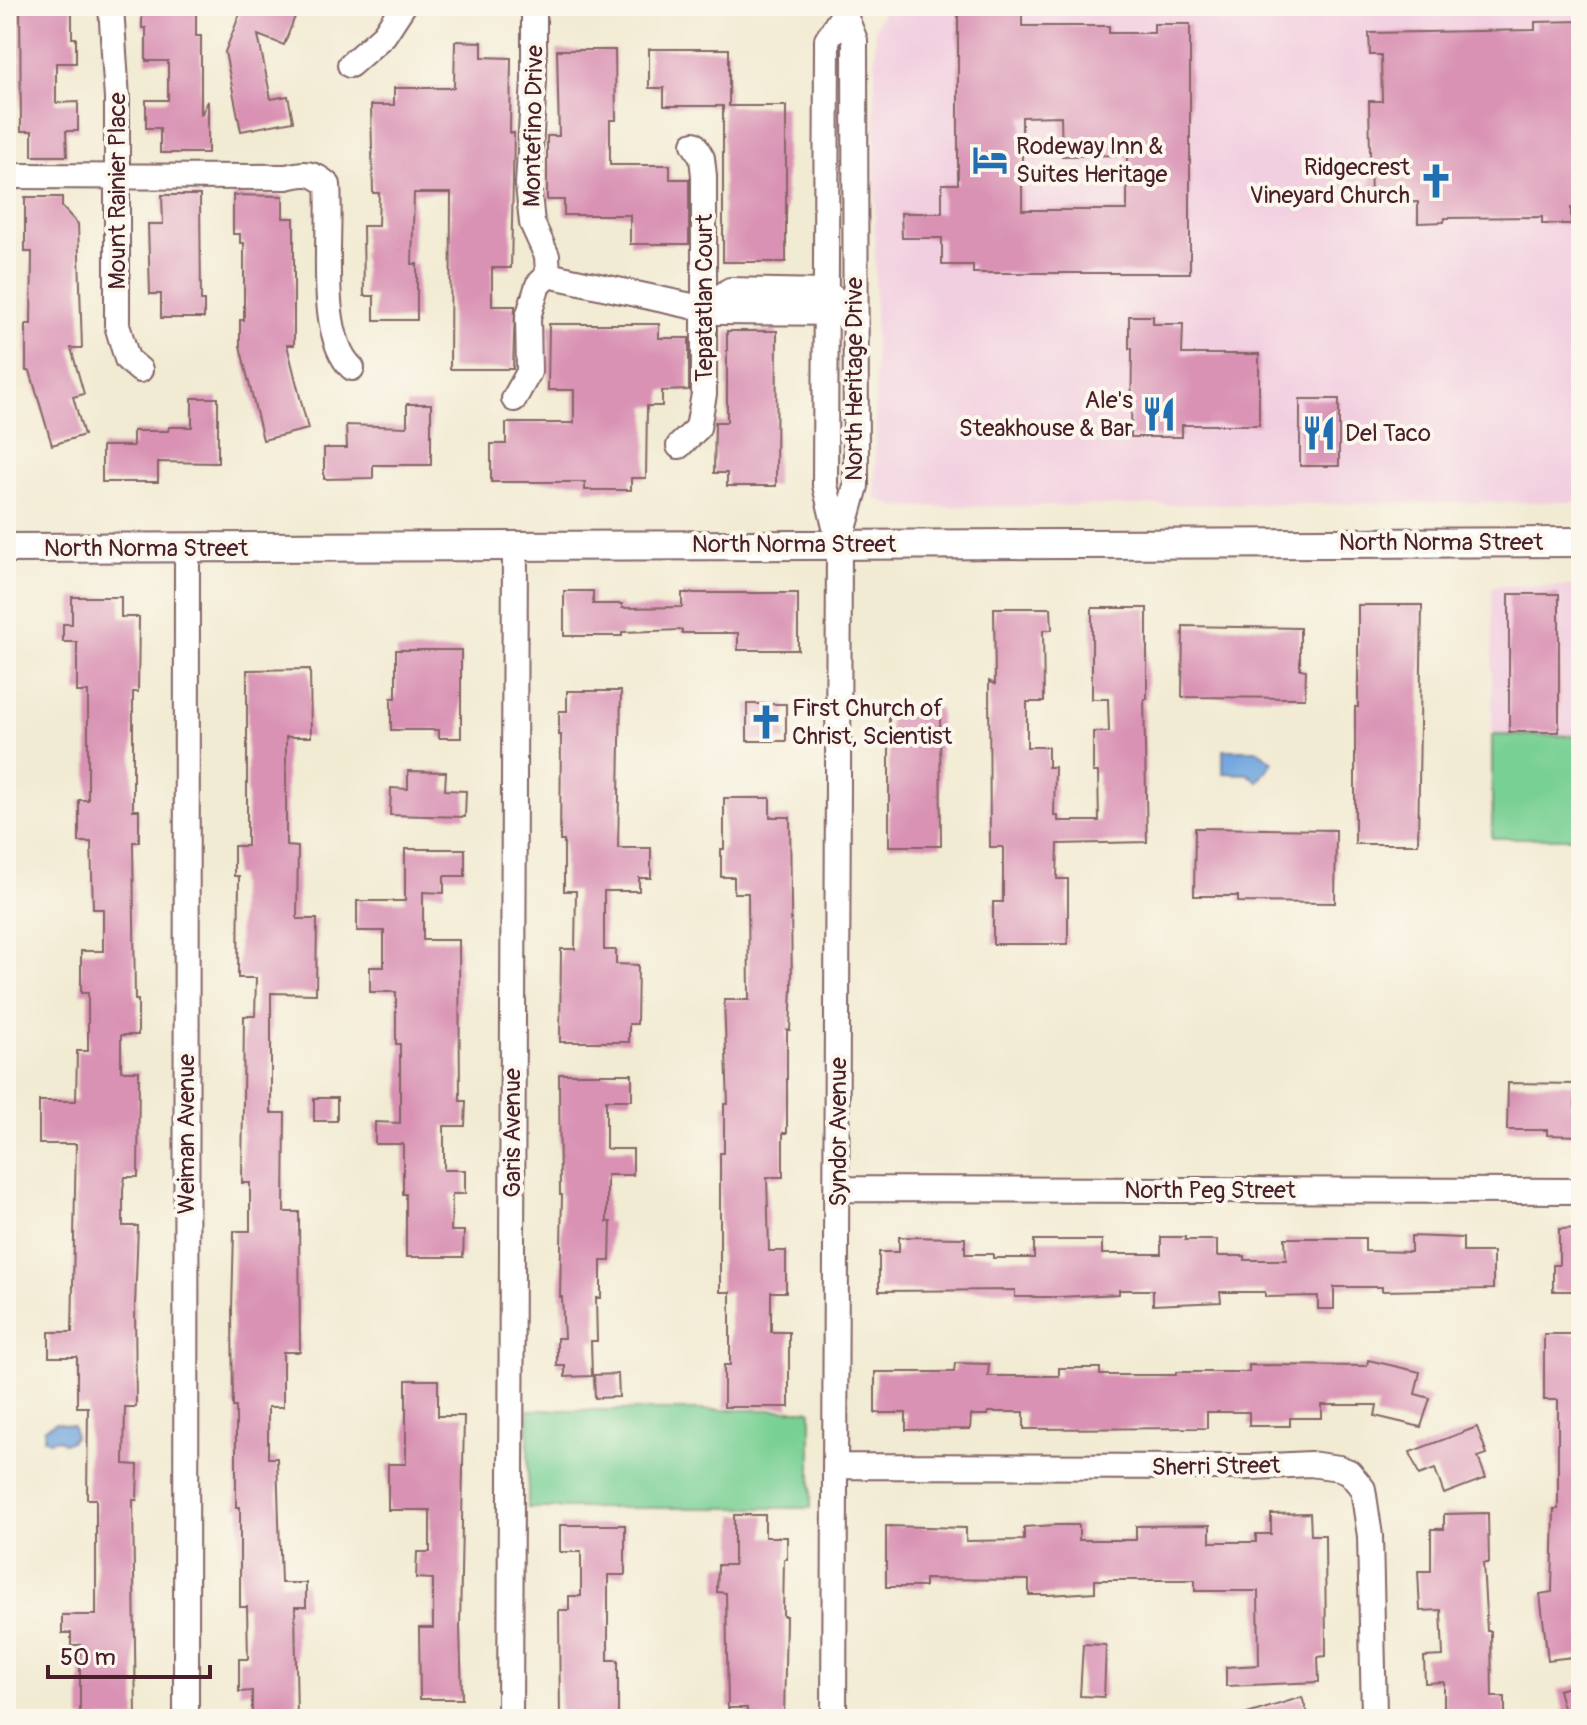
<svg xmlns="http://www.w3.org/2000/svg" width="1587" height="1725" viewBox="0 0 1587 1725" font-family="Pangolin,sans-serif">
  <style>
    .built { fill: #f2cfe0 }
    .green { fill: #79d094; stroke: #627860; stroke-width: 2 }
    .water { fill: #71a6de; stroke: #5e6284; stroke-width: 2 }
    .building { fill: #d992b4; fill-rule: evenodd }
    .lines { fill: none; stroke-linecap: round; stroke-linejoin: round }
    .minor-casing { stroke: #856666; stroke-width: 28 }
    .tertiary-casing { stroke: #856666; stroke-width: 32 }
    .minor { stroke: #fff; stroke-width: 24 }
    .tertiary { stroke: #fff; stroke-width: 28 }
    .labels { text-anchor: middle; stroke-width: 8; stroke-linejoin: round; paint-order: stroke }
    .street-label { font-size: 24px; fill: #4a1f2b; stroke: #fbf7ec }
    .poi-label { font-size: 24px; fill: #4a1f2b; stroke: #fbf7ec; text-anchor: start }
  </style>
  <rect width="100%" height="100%" fill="#fbf7ec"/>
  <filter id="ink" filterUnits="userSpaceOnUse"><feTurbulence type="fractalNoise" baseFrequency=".0125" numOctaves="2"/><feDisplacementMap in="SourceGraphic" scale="16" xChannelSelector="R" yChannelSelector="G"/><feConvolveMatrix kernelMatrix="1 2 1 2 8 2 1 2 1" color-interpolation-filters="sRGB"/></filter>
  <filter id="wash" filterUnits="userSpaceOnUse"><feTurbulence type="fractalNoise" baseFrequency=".006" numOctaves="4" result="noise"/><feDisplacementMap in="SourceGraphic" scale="32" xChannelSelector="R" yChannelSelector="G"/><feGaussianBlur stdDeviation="1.8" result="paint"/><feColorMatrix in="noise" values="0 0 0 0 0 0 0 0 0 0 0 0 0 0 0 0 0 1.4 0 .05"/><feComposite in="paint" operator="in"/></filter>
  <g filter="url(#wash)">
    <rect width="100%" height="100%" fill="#f2ebd3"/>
    <path class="built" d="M885 6H1581V502L897 507 875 498V28Z
      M1492 586H1581V838H1492Z"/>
    <path class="green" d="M1492 735 1581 736V838H1492Z
      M528 1410H811V1508H528Z"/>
    <path class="water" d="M1223 750H1257L1273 762 1258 782 1248 774 1223 773Z
      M56 1422 73 1426 75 1436 69 1442 63 1443 59 1439 49 1441 44 1438 45 1428Z"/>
    <g id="blocks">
      <path class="building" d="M20 6H72V38H76V63H56V103L78 102V131H66L67 156H32V131H21Z
        M142 6H196V36H201V115L208 101V153H160V128H146V100H168V61H146V28H142Z
        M243 6H299L284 45 258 35 271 99 288 96 293 121 241 131 225 52Z
        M981 8H1022V26H1109V33H1154V24H1190V273H973V265H942V238H902L901 213H942V184H958V12H981ZM1061 116 1062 156 1127 155V210H1022V117Z
        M1581 21V208H1571V224H1542V217L1445 218 1444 222 1418 223V202L1371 203 1369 101H1382L1381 55H1370L1369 33 1535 30V22Z
        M455 41 482 42V57L511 58 510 133H514L511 268H492V306H515L513 369H450L451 193H414L412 264H417V320H374V296H364L363 226H378L379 193H373L371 105H394V88H454Z
        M649 49H729V106H786V262H723V106H664V88H649Z
        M557 50H615L616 120H610V165H670V179H689V244H630V215H564V200H547V136H559Z
        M162 195H200L201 301H204V318H161V294H150L148 224H163Z
        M233 195 283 196V218H294V345H287L308 429 263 440 240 346V320H244V243H240V234H233Z
        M25 197H62V207L78 224 82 348H71L84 394 73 397 84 435 52 445 30 371H26V324H31L32 252H25Z
        M1129 316H1153V324H1183L1182 354H1259V425H1182V437H1131L1132 348 1129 349Z
        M549 324H659V338H689V390L662 391V406H647L646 478H631V490H585V482H491V444H506V423H574V390H548Z
        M727 331H777L776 486H727V473H714L715 422H727Z
        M192 398H218V463L158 462V482H102V446H133V431H168L169 427H192Z
        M1300 399H1339V466H1300Z
        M407 404H431V465H373V478L324 479V448H347L346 425 407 427Z
        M564 591H593V604H622V608L682 607V593H798V650H738V633H682V630L622 632V636H564Z
        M1509 594H1559V732H1509Z
        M72 597H121V617H139L138 692H133V810H139V842H133L135 1000H138V1035H121V1071H139L138 1177H125L123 1189V1226H138L135 1305 136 1407H125L124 1464 138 1465 137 1500H133L136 1719H80V1645H71V1633H62V1615H96V1499H87L88 1407H77V1357H49V1332H72L76 1144H39V1101H76L77 1051H88V993H81V951H103V909H93L91 842H79V800H88V692H77V642H63V624H72Z
        M1358 605H1422L1418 844H1355V707H1358Z
        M994 608H1051L1052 630H1043L1044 702H1027V747H1048V767H1055L1054 816H1058V821H1099L1098 772H1093V732H1109L1108 699H1092V608H1147V699H1144L1147 842 1058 844 1057 879H1068V944H993V902H1003V847H990L989 681 995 684Z
        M1183 626 1300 628V669L1306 670 1305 698 1182 697Z
        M396 650H461V738H439V730H391V698H396Z
        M310 669 311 737H286V846L298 847 297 919H317L316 994 271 993V1113H285L284 1212H299L300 1352H283V1407H268V1458H277L281 1583H306V1607H295L297 1719H252V1691L239 1692V1659H248L247 1607H240V1507H236V1407H233L232 1309 234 1231H250V1183H242L244 1016H255L256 978H238L239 876H234V846H247V670Z
        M567 691H621L618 848H651V878H639V891H604V950H616V964L638 965 637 1024H629V1042H560L561 949H575L576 891H564V841H560L561 735H559V711H567Z
        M747 704H786V741H747Z
        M889 708H940L941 846H889Z
        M408 771 446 772 445 790 466 791 465 817 390 815 391 788 408 789Z
        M724 798H770V817H790L792 988 790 1030H787V1133H783V1177H767L769 1251H786V1292H771V1332H789V1407H724V1365H730V1292H720V1153H724V1104H728L724 1000H749L748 893H734V877H721V849H724Z
        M1195 828 1336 830 1335 903 1238 902V896H1194Z
        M405 849H465V876H444V893L423 892V940H459L460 1101H466L465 1126H444V1170H465V1194H452L451 1231H464L463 1257H406V1194H403V1144H375V1122L400 1123V1044H396V992H370V967H384V931H357V901H405Z
        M559 1074H632V1100H606V1149H633V1175H607V1222H611L610 1261H601V1298H596L597 1341H591L592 1376 565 1377V1366H557V1338H564L562 1297H560L562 1195H560Z
        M1508 1083 1575 1084V1107H1581V1136L1547 1135V1130H1507Z
        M314 1098H337V1121H314Z
        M1581 1228V1291H1553V1265H1559V1229Z
        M1411 1236 1463 1238V1252H1493V1289L1382 1291V1287H1334V1309H1318V1296L1265 1297V1292H1220L1221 1302 1153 1305V1290H1119V1294L1058 1297H1015V1290L879 1291V1252H899V1237L965 1238V1254H993V1258H1034V1240H1102V1254H1161V1237H1185V1240H1217V1256H1245V1260H1286L1285 1238H1365V1251L1411 1252Z
        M1544 1334H1581V1656L1548 1660 1540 1594 1552 1592 1554 1509H1558V1400H1544Z
        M1368 1360 1420 1372 1415 1394 1430 1398 1421 1427 1375 1416 1377 1405H1322V1418H1290V1426H1249V1412H1207V1428L1024 1429V1412H988V1415H971L970 1429 906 1430V1413H875V1372H954L955 1363 989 1364 988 1376H1059V1368H1100V1375H1176V1372H1249V1365L1367 1366Z
        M618 1374 619 1397 595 1398 594 1375Z
        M406 1380H438V1416H464L460 1627 462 1699H420L419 1628H433V1579L416 1578 417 1552H430V1510H388V1464H406Z
        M1477 1427 1487 1454 1478 1457 1486 1478 1444 1494 1435 1469 1419 1475 1410 1452Z
        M1310 1513 1311 1535H1325L1326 1656 1318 1657 1319 1682 1226 1686V1667L1259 1665 1258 1591H1195V1580H1095V1592L1049 1595H1029V1580L925 1579V1587H886V1526L966 1528V1541L1024 1540V1527L1056 1525H1079V1540H1136V1526L1210 1525V1542H1256V1534H1271V1514Z
        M1488 1513 1489 1563H1483L1487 1631H1491L1492 1697H1505V1719H1444V1682L1425 1683 1424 1657 1443 1656 1441 1610 1420 1611 1418 1571H1431V1529H1444V1514Z
        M734 1515H765V1537H787V1559H784L783 1616H786L784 1719H747V1708H728L726 1593 717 1592 718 1565H734Z
        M560 1525H625V1575H608V1660H618V1719H560L559 1610H569V1596H581V1552H560Z
        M1083 1644 1106 1645 1104 1697 1080 1696Z
        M1581 1684V1719H1566L1558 1690Z
        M1302 1697 1309 1719H1245L1244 1715Z"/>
    </g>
  </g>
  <g filter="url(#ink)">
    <use href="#blocks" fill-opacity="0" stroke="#856666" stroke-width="2"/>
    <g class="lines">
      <g class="minor-casing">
        <path id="minor" d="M111 6 117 99V325L127 359 140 370
          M534 6V80L528 185 532 223 547 256 548 275 719 312 855 313
          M350 65 384 35 403 6
          M6 176 287 177C304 172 314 172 328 185 332 233 316 335 352 368
          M704 309 730 290 825 292 837 300
          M514 399 529 372 528 317 538 285 548 275
          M679 446 698 428 704 394V176L702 158 694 144
          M840 543 856 486 855 40 841 6
          M838 1189 1581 1191
          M835 1466 1253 1467 1310 1464 1339 1468 1349 1472 1363 1489 1370 1536 1374 1714
          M186 1719 187 548
          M510 1719 515 546
          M834 1719 839 544 825 485 827 40 844 13"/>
      </g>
      <g class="tertiary-casing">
        <path id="tertiary" d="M6 548 1581 542"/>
      </g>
      <use href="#minor" class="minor"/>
      <use href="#tertiary" class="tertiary"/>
    </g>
  </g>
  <defs>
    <g id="hotel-bare" transform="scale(2.76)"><path d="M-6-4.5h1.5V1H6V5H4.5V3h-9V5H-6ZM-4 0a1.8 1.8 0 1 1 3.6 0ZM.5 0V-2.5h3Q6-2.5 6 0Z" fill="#1f6fb2" stroke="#fbf7ec" stroke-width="2.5" paint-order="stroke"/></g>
    <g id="church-bare" transform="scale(2.76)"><path d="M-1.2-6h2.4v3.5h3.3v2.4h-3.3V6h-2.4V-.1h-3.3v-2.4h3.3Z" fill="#1f6fb2" stroke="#fbf7ec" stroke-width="2.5" paint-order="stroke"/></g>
    <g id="restaurant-bare" transform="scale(2.76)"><path d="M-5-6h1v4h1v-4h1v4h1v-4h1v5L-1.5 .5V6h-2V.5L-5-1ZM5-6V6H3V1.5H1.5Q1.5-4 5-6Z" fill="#1f6fb2" stroke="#fbf7ec" stroke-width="2.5" paint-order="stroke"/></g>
  </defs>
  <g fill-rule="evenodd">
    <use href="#hotel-bare" x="990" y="160"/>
    <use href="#church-bare" x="1436" y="181"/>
    <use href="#restaurant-bare" x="1159" y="414"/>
    <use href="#restaurant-bare" x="1319" y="433"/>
    <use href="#church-bare" x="766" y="722"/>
  </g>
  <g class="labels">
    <g class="street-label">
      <text transform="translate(533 126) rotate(-89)" y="8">Montefino Drive</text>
      <text transform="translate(117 191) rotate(-90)" y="8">Mount Rainier Place</text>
      <text transform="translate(704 298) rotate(-90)" y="8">Tepatatlan Court</text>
      <text transform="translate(854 379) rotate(-90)" y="8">North Heritage Drive</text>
      <text x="1441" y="550">North Norma Street</text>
      <text x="794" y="552">North Norma Street</text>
      <text x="146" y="556">North Norma Street</text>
      <text transform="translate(838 1132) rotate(-90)" y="8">Syndor Avenue</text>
      <text transform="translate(512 1133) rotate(-90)" y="8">Garis Avenue</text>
      <text transform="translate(186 1134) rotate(-90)" y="8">Weiman Avenue</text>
      <text x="1210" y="1198">North Peg Street</text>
      <text transform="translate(1216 1466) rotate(-1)" y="8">Sherri Street</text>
    </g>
    <g class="poi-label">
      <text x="1016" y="154">Rodeway Inn &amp;<tspan x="1016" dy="28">Suites Heritage</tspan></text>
      <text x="1410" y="175" text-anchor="end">Ridgecrest<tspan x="1410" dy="28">Vineyard Church</tspan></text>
      <text x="1133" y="408" text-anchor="end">Ale's<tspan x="1133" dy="28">Steakhouse &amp; Bar</tspan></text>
      <text x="1345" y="441">Del Taco</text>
      <text x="792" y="716">First Church of<tspan x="792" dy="28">Christ, Scientist</tspan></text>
    </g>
  </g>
  <rect width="1587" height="1725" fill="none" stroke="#fbf7ec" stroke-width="32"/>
  <path d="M48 1665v12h162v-12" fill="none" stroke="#4a1f2b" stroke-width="4"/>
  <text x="60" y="1665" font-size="24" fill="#4a1f2b" stroke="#fbf7ec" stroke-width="6" paint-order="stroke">50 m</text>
</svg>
